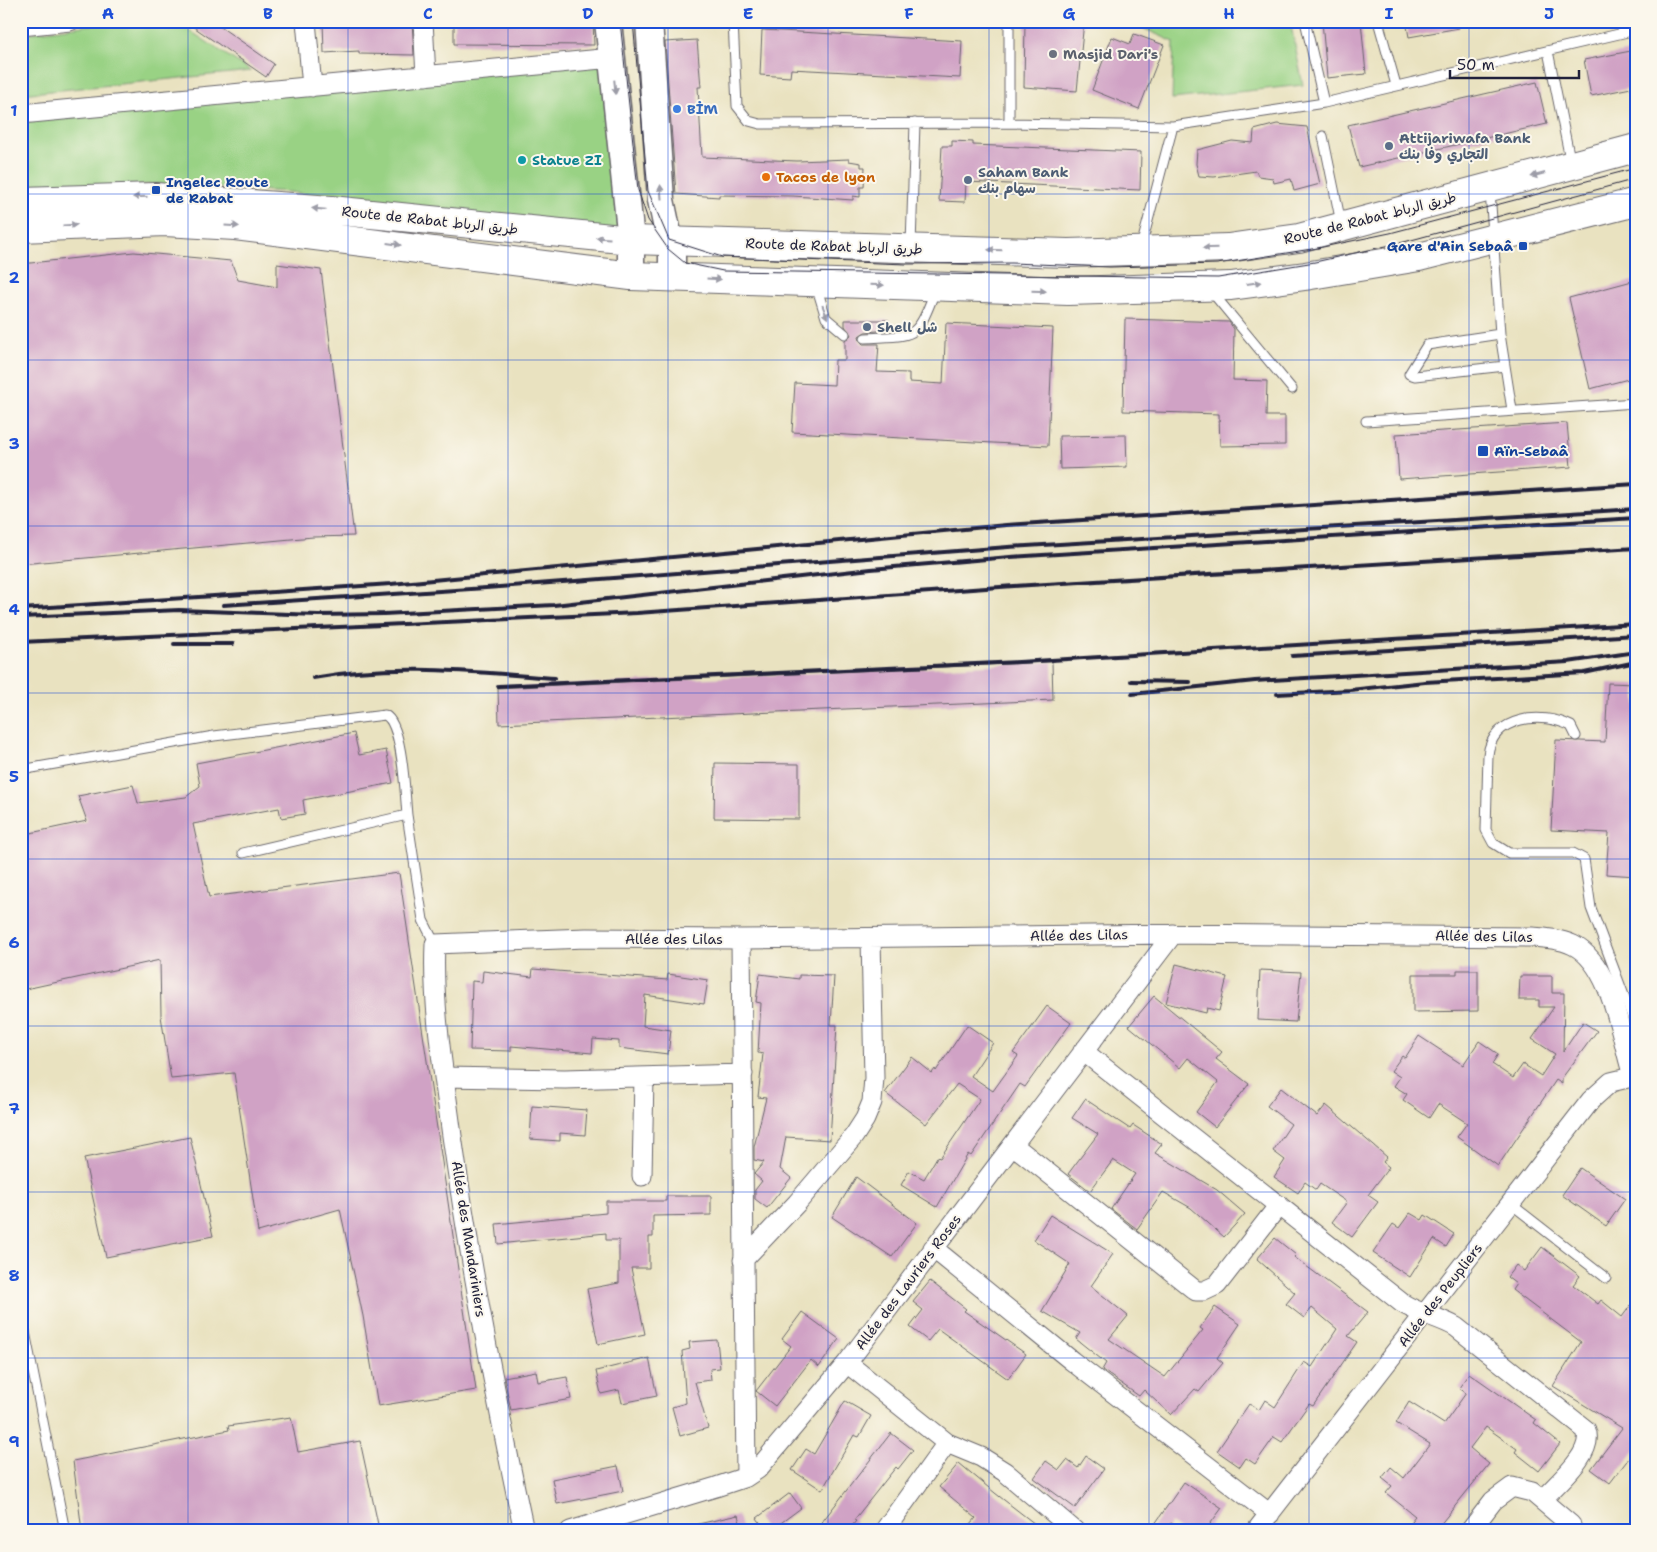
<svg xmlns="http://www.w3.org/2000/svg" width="1657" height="1552" viewBox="0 0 1657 1552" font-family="'Shantell Sans','Playpen Sans Arabic',sans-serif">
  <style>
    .green { fill: #99d284; stroke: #5e7a60 }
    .building { fill: #d0a2c5 }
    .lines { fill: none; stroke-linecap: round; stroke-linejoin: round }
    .lane-casing { stroke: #68656a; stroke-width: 11 }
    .street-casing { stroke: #68656a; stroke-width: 21 }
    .secondary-casing { stroke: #68656a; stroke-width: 29 }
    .primary-casing { stroke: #68656a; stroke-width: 30 }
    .lane { stroke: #fff; stroke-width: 9 }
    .street { stroke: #fff; stroke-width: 19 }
    .secondary { stroke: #fff; stroke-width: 26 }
    .primary { stroke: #fff; stroke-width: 28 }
    .tram { stroke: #22223b; stroke-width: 1 }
    .rail { stroke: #22223b; stroke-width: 4 }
    .oneway { fill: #9c9ca7 }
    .grid { fill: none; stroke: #1d4ed8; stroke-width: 1; stroke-opacity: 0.55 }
    .worship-dot { fill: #6b7280; stroke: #fbf7ec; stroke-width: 2 }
    .shop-dot { fill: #3f7fe0; stroke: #fbf7ec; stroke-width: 2 }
    .service-dot { fill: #5c6f8a; stroke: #fbf7ec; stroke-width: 2 }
    .culture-dot { fill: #0f9aa8; stroke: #fbf7ec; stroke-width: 2 }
    .food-dot { fill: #e8710a; stroke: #fbf7ec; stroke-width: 2 }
    .transit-dot { fill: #1a4fb4; stroke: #fbf7ec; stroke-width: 2 }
    .labels { text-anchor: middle; stroke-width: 4; stroke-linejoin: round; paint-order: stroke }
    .worship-label { font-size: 14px; font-weight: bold; fill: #5b616d; stroke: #fbf7ec; text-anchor: start }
    .shop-label { font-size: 14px; font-weight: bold; fill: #366cbe; stroke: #fbf7ec; text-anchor: start }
    .service-label { font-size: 14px; font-weight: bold; fill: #4e5e75; stroke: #fbf7ec; text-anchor: start }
    .culture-label { font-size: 14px; font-weight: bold; fill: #0d838f; stroke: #fbf7ec; text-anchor: start }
    .food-label { font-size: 14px; font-weight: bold; fill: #c56008; stroke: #fbf7ec; text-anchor: start }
    .transit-label { font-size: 14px; font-weight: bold; fill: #164399; stroke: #fbf7ec; text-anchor: start }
    .street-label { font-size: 14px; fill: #22223b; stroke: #fbf7ec }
    .neatline { fill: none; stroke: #1d4ed8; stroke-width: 2 }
    .grid-label { font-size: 16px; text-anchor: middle; font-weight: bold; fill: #1d4ed8 }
  </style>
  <rect width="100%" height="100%" fill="#fbf7ec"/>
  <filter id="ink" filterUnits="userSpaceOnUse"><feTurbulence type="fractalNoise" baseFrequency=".02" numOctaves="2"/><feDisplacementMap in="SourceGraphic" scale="10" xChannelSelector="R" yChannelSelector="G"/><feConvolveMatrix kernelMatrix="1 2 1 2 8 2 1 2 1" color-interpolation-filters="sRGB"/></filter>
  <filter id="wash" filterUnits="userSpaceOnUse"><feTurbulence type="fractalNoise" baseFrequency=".0096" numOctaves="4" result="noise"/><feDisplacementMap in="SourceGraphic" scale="20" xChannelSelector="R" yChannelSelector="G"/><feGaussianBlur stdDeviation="1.12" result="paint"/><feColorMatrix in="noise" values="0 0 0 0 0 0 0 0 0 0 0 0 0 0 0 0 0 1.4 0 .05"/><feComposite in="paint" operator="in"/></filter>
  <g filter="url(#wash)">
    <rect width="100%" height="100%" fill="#e9e2c0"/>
    <path class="green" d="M121 21H175L251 71 21 94V34Z
      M1127 21H1290L1303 85 1172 99 1174 42Z
      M611 60 624 234 289 192 155 184 21 191V106Z"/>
    <g id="blocks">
      <path class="building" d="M185 21H212L274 64 266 77Z
        M323 21H412L414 55 359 54V51L324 53Z
        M454 21H593L594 45 454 44Z
        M1025 21H1084L1077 91 1024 87Z
        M1322 21H1361L1366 74 1327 78Z
        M1406 21H1459V28L1409 37Z
        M762 30 962 41 960 78 791 69 790 77 760 75Z
        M1134 34 1164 45 1139 109 1092 90 1112 37 1130 44Z
        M697 40 701 87H698L702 157 797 161 849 159V161L861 163V167H865L864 187H860V197L853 196V200L793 196 719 195V197L676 194 665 42Z
        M1636 50V87L1591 96 1584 60Z
        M1537 82 1547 124 1359 167 1348 125Z
        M1277 124 1307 127 1320 184 1294 191 1291 179 1274 183 1273 178 1258 176 1256 171 1214 177 1199 176 1196 164 1197 150 1232 141 1253 143 1254 130Z
        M952 141 973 142V145L1141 152 1140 190 966 182 965 202 939 201 942 146H952Z
        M134 252 231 261 238 280 277 287V264L321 270 354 536 313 537 21 564V264Z
        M1636 280V377L1590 389 1569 298Z
        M1125 319 1229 322 1234 329 1233 380 1267 381 1266 416H1285V445L1220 446 1219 414 1123 411Z
        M845 320H889V330L865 332 859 336 860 341 863 344H879L877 372 909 373V382L943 384 946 323 1053 328 1048 446 792 432 795 383 834 385 835 360H845V340L851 335 845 326Z
        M1567 423 1571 467 1399 479 1396 434Z
        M1126 435 1127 467 1060 469 1059 436Z
        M1052 662 1053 700 499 724 498 688Z
        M1608 683 1636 684V876L1606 874 1609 833 1551 830 1556 740 1605 742Z
        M354 733 359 755 386 750 393 783 303 800 305 814 281 818 279 808 193 824 209 897 399 873 476 1390 378 1406 363 1316 340 1209 258 1232 234 1073 171 1079 161 1016 160 960 21 990V835L87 821 78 796 133 785 138 803 186 797 200 786 196 763Z
        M715 763 799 764V819L714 818Z
        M1176 964 1227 977 1219 1011 1207 1008 1206 1013 1166 1003Z
        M533 969 667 980 668 974 708 980 704 1004 645 995 643 1026 671 1030 668 1054 619 1048V1041L593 1039 592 1053 511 1046V1051L470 1050 472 981 482 982 483 971 532 977Z
        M1260 970 1301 972 1296 1022 1258 1020Z
        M1457 970H1478V1011L1413 1012V974H1457Z
        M760 974 799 979V975L834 976 831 1025H837L830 1140 786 1137 780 1169 791 1178 767 1208 755 1199V1190L762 1181 754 1174 764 1162 754 1160V1147L766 1098 758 1097 763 1054 758 1053 761 1003 756 1002Z
        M1520 976H1552V993H1564L1563 1052 1583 1022 1597 1031 1562 1078V1084L1556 1080 1498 1166 1457 1137 1467 1123 1438 1104 1429 1118 1403 1100 1407 1094 1394 1086 1400 1077 1391 1071 1402 1056 1405 1058 1419 1036 1463 1065 1479 1041 1498 1054 1492 1064 1513 1078 1523 1064 1541 1076 1555 1054 1532 1039 1554 1007H1539V1000H1519Z
        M1154 996 1222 1052 1216 1059 1249 1084 1215 1127 1196 1112 1218 1082 1188 1058 1180 1068 1129 1026Z
        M1047 1006 1071 1023 1025 1087 1020 1084 971 1156 968 1154 937 1207 901 1185 909 1171 924 1179 937 1157 940 1158 980 1099 957 1084 926 1124 885 1093 912 1057 932 1073 935 1069 936 1071 967 1025 993 1043 971 1076 993 1091 1018 1056 1013 1053Z
        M1281 1088 1317 1116 1326 1105 1387 1157 1383 1162 1389 1167 1368 1195 1378 1202 1352 1237 1332 1222 1347 1202 1320 1184 1316 1190 1305 1182 1298 1193 1274 1177 1285 1160 1273 1151 1291 1124 1267 1106Z
        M1085 1099 1130 1129 1133 1125 1162 1144 1155 1153 1217 1190 1245 1214 1224 1237 1191 1208 1163 1192 1137 1229 1111 1209 1135 1174 1113 1160 1090 1191 1068 1174 1098 1134 1072 1118Z
        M532 1106 587 1110 585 1135 560 1133V1141L530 1139Z
        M190 1137 213 1236 106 1257 84 1158Z
        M1580 1168 1625 1199 1606 1226 1562 1195Z
        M856 1177 917 1223 892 1257 832 1217Z
        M666 1196H711V1215L653 1216V1237H649V1268H631L645 1334 598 1344 587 1289 619 1283V1240H606V1233L498 1244 496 1224 606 1213V1201H666Z
        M1410 1213 1422 1220 1425 1215 1454 1234 1446 1247 1434 1239 1410 1277 1373 1253 1393 1224 1399 1228Z
        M1050 1215 1113 1254 1091 1286 1128 1316 1109 1339 1165 1377 1203 1330 1200 1328 1215 1307 1240 1324 1217 1358 1223 1363 1199 1392 1195 1389 1171 1415 1144 1390 1139 1396 1102 1370 1106 1363 1076 1339 1080 1333 1042 1311 1070 1264 1034 1240Z
        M1275 1238 1296 1255 1294 1257 1368 1312 1348 1336 1357 1342 1313 1406 1309 1404 1282 1442 1274 1437 1255 1464 1246 1458 1240 1467 1217 1451 1249 1404 1259 1410 1265 1400 1275 1407 1304 1362 1312 1367 1337 1329 1312 1308 1304 1318 1286 1304 1295 1293 1257 1259Z
        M1542 1247 1580 1276 1573 1285 1598 1304 1601 1300 1622 1317 1636 1298V1449L1610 1483 1591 1469 1622 1428 1553 1386 1581 1342 1512 1290 1516 1284 1507 1277 1516 1265 1524 1271Z
        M930 1281 966 1309 964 1311 1026 1354 1008 1379 938 1329 928 1341 910 1327 923 1310 913 1302Z
        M802 1312 839 1339 819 1367 811 1360 775 1406 756 1391 791 1346 782 1339Z
        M717 1340 720 1368 710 1369 711 1380 695 1382 708 1428 680 1436 672 1407 686 1403 682 1351 690 1349 689 1342Z
        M649 1358 657 1396 622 1403 619 1390 601 1394 596 1371Z
        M536 1371 538 1382 567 1377 571 1399 511 1410 504 1377Z
        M1469 1373 1536 1420 1534 1423 1560 1444 1539 1471 1515 1452 1517 1449 1486 1427 1470 1448 1489 1464 1435 1531H1403L1415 1516 1386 1493 1392 1486 1382 1478 1391 1467 1404 1478 1430 1444 1396 1423 1409 1402 1444 1424 1466 1393 1459 1388Z
        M845 1401 871 1416 859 1437 854 1435 822 1490 792 1470 806 1449 814 1454Z
        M291 1417 298 1452 360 1441 379 1529 369 1531H82L73 1461 229 1430 228 1426Z
        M891 1433 913 1450 898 1469 896 1467 854 1520 856 1521 848 1531H833L822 1522Z
        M1086 1456 1104 1469 1075 1508 1034 1478 1046 1461 1059 1470 1067 1460 1078 1468Z
        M959 1463 995 1493 1044 1531H978L970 1525 976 1518 939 1487Z
        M618 1466 623 1491 557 1504 552 1479Z
        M1184 1482 1222 1508 1205 1531H1182L1171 1523 1166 1531H1150Z
        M790 1493 801 1508 770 1531H766L757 1518Z
        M738 1515 742 1531H695L694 1525Z"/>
    </g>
  </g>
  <g filter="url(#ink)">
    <use href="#blocks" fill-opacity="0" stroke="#68656a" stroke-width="1"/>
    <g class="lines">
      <g class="lane-casing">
        <path id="lane" d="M733 21 737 106 749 121 760 124 1009 123 1173 126 1324 103 1636 30
          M1009 21V123
          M1305 21 1324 103
          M1378 21 1396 85
          M1548 51 1571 164
          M1323 136 1341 223
          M1490 191 1500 334 1512 410
          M911 245 915 123
          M1141 247 1173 126
          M816 285 826 318 845 334
          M1211 291 1292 389
          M1500 334 1427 345 1409 374 1415 376 1505 366
          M865 338C916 335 916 341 935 291
          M1366 421 1636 403
          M1576 736 1571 726C1542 711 1492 716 1488 755L1486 830 1493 843 1509 853H1573L1584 859 1591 908 1636 1027
          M21 770 214 736 385 715C403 724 405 795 407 815
          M243 853 407 815 423 920 435 944
          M1511 1204 1606 1278
          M21 1312 65 1531"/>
      </g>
      <g class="street-casing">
        <path id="street" d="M306 21 312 87
          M423 21 426 76
          M21 26 70 21
          M21 114 612 58
          M741 939 746 1477
          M1083 1051 1402 1303C1419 1314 1439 1317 1456 1327L1586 1430C1595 1453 1557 1483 1542 1500
          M444 1077 565 1079 743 1074
          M1013 1145 1196 1291H1204L1217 1285 1279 1205
          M642 1176 644 1077
          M933 1248 1072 1361 1270 1514
          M743 1260 797 1203 854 1136 865 1119 872 1102 874 1078 871 938
          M847 1363 947 1443 981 1457 1005 1472 1075 1531
          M524 1531C496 1400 471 1269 452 1136 444 1075 432 1005 435 944L586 938 741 939 1173 934 1531 937C1545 938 1560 939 1573 945 1612 964 1621 1038 1633 1076
          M570 1531 716 1487 746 1477 758 1469 847 1363 1173 934
          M884 1531 947 1443
          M1256 1531 1591 1100 1611 1082 1636 1076
          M1470 1531 1493 1501 1512 1487 1532 1492 1571 1525"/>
      </g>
      <g class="secondary-casing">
        <path id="secondary" d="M608 21 631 240V276
          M649 21 661 200 672 252V277"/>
      </g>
      <g class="primary-casing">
        <path id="primary" d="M21 201 155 197 331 210 631 240 1068 253 1228 248 1299 238 1636 148
          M21 228 165 222 235 226 631 276 1068 291 1231 286 1305 276 1419 257 1636 202"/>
      </g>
      <use href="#lane" class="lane"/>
      <use href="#street" class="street"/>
      <use href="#secondary" class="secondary"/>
      <use href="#primary" class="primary"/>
      <path class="tram" d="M620 21 638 190 648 220 668 249 685 263 723 271 1218 278 1315 262 1404 242 1636 179
        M633 21 648 191 669 240 722 257 906 264 1012 263 1110 267 1217 264 1318 248 1390 233 1636 168"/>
      <path class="rail" d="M223 605 486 588 1008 547 1636 509
        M21 609 391 584 1006 525 1636 484
        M21 617 179 610 318 615 384 614 554 605 871 569 1010 557 1636 518
        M21 642 637 613 1014 586 1636 548
        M174 644H233
        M1292 656 1636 635
        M313 678C393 663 474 672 555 678
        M1131 681 1190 682
        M498 686 1019 662 1636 624
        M1132 694 1255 681 1568 662 1636 652
        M1277 694 1350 690 1425 682 1584 673 1636 662"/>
    </g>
    <defs><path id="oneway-solid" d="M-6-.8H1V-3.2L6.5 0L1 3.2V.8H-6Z" transform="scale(1.25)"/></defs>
    <g class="oneway">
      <use href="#oneway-solid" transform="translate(615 87) rotate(84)"/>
      <use href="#oneway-solid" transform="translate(1538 175) rotate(165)"/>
      <use href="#oneway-solid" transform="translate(661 192) rotate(-94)"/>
      <use href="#oneway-solid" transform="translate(140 197) rotate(178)"/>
      <use href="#oneway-solid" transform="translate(319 209) rotate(-175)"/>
      <use href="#oneway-solid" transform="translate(70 225) rotate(-3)"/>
      <use href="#oneway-solid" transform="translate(232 226) rotate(4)"/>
      <use href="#oneway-solid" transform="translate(603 238) rotate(-176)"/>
      <use href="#oneway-solid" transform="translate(394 244) rotate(8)"/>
      <use href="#oneway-solid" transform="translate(1210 248) rotate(178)"/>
      <use href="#oneway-solid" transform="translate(995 250) rotate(-178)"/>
      <use href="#oneway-solid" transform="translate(714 279) rotate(3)"/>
      <use href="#oneway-solid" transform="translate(1254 283) rotate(-8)"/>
      <use href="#oneway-solid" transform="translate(877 285) rotate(2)"/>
      <use href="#oneway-solid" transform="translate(1039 291) rotate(2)"/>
      <use href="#oneway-solid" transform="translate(825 312) rotate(69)"/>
    </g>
  </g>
  <path class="grid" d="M188 21V1531M348 21V1531M508 21V1531M668 21V1531M828 21V1531M989 21V1531M1149 21V1531M1309 21V1531M1469 21V1531M21 194H1636M21 360H1636M21 526H1636M21 693H1636M21 859H1636M21 1026H1636M21 1192H1636M21 1358H1636"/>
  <circle class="worship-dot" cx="1053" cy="54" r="5"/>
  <circle class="shop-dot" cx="677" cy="109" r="5"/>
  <g class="service-dot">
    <circle cx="1389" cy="146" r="5"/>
    <circle cx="968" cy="180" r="5"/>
    <circle cx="867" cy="327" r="5"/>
  </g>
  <circle class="culture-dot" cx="522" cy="160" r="5"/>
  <circle class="food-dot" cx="766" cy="177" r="5"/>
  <g class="transit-dot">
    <rect x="151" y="185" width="10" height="10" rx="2.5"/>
    <rect x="1518" y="241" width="10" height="10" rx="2.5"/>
    <rect x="1477" y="445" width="12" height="12" rx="2.5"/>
  </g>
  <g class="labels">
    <g class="worship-label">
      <text x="1063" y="59">Masjid Dari's</text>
    </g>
    <g class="shop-label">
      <text x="687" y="114">BİM</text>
    </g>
    <g class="service-label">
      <text x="1399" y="143">Attijariwafa Bank<tspan x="1399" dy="16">التجاري وفا بنك</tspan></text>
      <text x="978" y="177">Saham Bank<tspan x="978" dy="16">سهام بنك</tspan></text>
      <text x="877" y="332">Shell شل</text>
    </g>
    <g class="culture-label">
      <text x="532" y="165">Statue ZI</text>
    </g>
    <g class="food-label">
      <text x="776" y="182">Tacos de lyon</text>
    </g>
    <g class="transit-label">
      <text x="166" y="187">Ingelec Route<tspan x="166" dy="16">de Rabat</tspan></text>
      <text x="1513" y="251" text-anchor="end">Gare d'Ain Sebaâ</text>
      <text x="1494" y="456">Aïn-Sebaâ</text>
    </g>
    <g class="street-label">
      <text transform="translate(1370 218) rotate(-14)" y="5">Route de Rabat طريق الرباط</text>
      <text transform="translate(430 220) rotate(6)" y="5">Route de Rabat طريق الرباط</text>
      <text transform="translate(834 246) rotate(2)" y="5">Route de Rabat طريق الرباط</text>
      <text transform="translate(1079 935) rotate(-1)" y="5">Allée des Lilas</text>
      <text transform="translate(1484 936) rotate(1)" y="5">Allée des Lilas</text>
      <text x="674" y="944">Allée des Lilas</text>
      <text transform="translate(469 1239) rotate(81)" y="5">Allée des Mandariniers</text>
      <text transform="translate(908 1282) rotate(-53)" y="5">Allée des Lauriers Roses</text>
      <text transform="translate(1440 1295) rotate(-52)" y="5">Allée des Peupliers</text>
    </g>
  </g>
  <rect width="1657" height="1552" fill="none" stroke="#fbf7ec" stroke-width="55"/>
  <path d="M1450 70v8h129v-8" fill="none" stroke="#22223b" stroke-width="2.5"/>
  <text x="1457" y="70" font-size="15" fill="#22223b" stroke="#fbf7ec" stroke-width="4" paint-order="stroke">50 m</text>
  <rect x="28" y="28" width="1602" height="1496" class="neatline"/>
  <g class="grid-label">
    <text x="108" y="19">A</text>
    <text x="268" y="19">B</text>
    <text x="428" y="19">C</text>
    <text x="588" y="19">D</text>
    <text x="748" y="19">E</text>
    <text x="909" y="19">F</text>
    <text x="1069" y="19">G</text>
    <text x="1229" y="19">H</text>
    <text x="1389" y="19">I</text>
    <text x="1549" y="19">J</text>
    <text x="14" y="116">1</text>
    <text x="14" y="283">2</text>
    <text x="14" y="449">3</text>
    <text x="14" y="615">4</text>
    <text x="14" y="782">5</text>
    <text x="14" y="948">6</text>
    <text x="14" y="1114">7</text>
    <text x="14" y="1281">8</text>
    <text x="14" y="1447">9</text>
  </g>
</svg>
